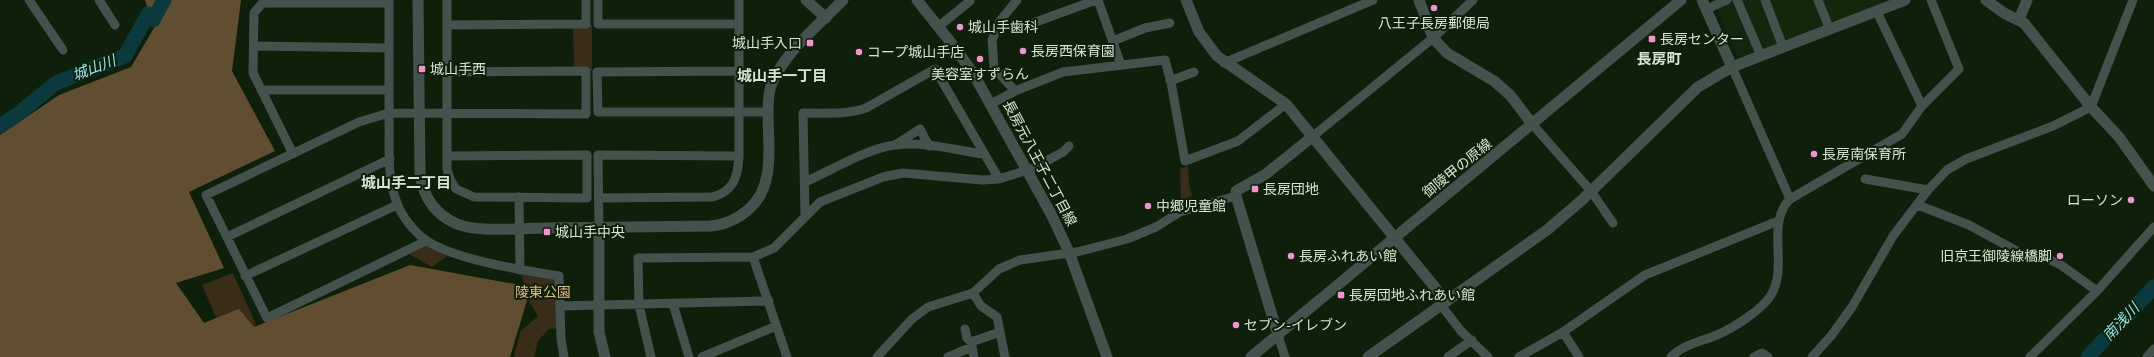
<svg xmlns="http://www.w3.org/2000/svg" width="2154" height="357" viewBox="0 0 2154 357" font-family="'PT Sans','Noto Sans JP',sans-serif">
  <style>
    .built { fill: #12280c }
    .green { fill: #392c19 }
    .forest { fill: #614e32 }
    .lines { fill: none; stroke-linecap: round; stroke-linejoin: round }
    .river { stroke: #0a3a3d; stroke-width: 15 }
    .minor { stroke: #43524d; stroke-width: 9 }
    .tertiary { stroke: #43524d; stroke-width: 11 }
    .poi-dot { fill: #f690d0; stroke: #0e200a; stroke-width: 1.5 }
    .labels { text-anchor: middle; stroke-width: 4; stroke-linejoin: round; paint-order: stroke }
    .poi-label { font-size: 14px; fill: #d7e3d4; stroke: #0e200a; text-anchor: start }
    .street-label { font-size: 14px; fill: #d7e3d4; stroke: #0e200a }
    .park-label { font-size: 14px; fill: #debb87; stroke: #0e200a }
    .neighbourhood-label { font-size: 15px; font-weight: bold; fill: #d7e3d4; stroke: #0e200a }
    .water-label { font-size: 15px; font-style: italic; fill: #92e3e9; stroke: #0e200a }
  </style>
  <rect width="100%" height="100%" fill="#0e200a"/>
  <path class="built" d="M1713 0H1880L1881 3 1743 58 1737 55Z"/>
  <path class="green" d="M573 24 592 25V71H574Z
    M1188 166 1189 183 1192 196 1181 200 1180 169Z
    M428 245 449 255 432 267 409 254Z
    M520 270 559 276 560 328 549 329 538 341 534 357H514L520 332 538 316 529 301Z
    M233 273 256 324 241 353 218 322 202 285Z"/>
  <path class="forest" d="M145 0H241L232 71 275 151 189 192 224 268 176 283 204 323 239 309 254 327 410 265 531 287 510 357H0V135L59 95 131 67 154 28Z"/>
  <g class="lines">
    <path class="river" d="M0 126 18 114 56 83 125 56 148 14 153 20 164 0
      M2088 357 2154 287"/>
    <path class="minor" d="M29 0 63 50
      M99 0 115 25
      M265 0 254 13 253 73 293 154
      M389 0C389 39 389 77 389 116 390 145 386 176 397 203 402 217 415 233 427 241 457 260 522 270 559 276L561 339 564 357
      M447 0V169L450 179 456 189 474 197 587 198V155L447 156
      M598 0V24H739
      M1098 0 1121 65
      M1737 0 1761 56
      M1765 0 1783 47
      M1818 0 1830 30
      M263 3H389
      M1707 9 1727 0
      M1877 12 1922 106
      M447 25 586 24V0
      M938 27 970 1
      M1022 27 1096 0
      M1113 41 1145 28 1170 23
      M254 46 388 48
      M1224 63 1373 0
      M1732 67 1790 199
      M739 71 597 72 598 112H768
      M1170 81 1194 72
      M261 90H388
      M1015 91 994 68 992 40 1000 21 1017 0
      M991 104 1015 91 1063 72 1165 60 1171 82 1185 161 1238 141 1286 104
      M1533 125 1591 191 1613 223
      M1312 137 1433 38 1473 0
      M895 145 920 129 929 146
      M1865 179 1928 190
      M805 182C830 171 868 148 895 145 923 141 955 150 983 154
      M519 197 520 270
      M599 198 712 197C734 192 738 176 739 156V0
      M1918 205 1969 225 2024 255 2044 257 2061 265 2097 291
      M805 216 803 113C825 113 846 115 866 108L935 69 999 179
      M599 227 598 155 739 156
      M227 237 390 159
      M426 241 267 318 206 195 359 122 389 113 586 114V71L447 72
      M753 257 787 357
      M245 276 397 205
      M973 293 981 306 997 317 1005 357
      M673 304 689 357
      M1441 305 1461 331 1488 357
      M560 306 769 301
      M965 329 967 338 971 342
      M1563 332 1579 357
      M1278 335 1285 357
      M651 357 639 305 638 258 753 257 774 248 820 202 883 177 903 173 982 180 999 179 1034 168 1063 152 1069 146
      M702 357 776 326
      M877 357 912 319 928 307 973 293 999 269 1020 260 1077 252 1127 239 1156 227 1180 212 1236 196
      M948 357 972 347
      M974 357 971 342 1000 332
      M1448 357 1472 340
      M1519 357 1563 332 1645 275 1778 221
      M1671 357C1684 344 1700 342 1717 335 1733 328 1762 310 1771 295 1789 266 1765 224 1790 199L1902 134 1922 106 1959 69 1931 0
      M1754 357 1762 353 1768 357
      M1812 357 1831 336 1852 307 1893 236 1928 190 1947 170 1966 159 2053 126 2091 107 2133 0
      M2030 357 2097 291 2154 227
      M2147 357 2154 349"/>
    <path class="tertiary" d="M418 0 420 173C423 197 434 214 457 224 478 233 524 228 548 228 602 227 656 227 710 226 725 225 736 220 748 210 776 186 768 146 768 113 768 103 768 92 772 83 785 52 820 24 843 0
      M806 0 826 18
      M917 0 952 44 973 73 1051 214 1069 252 1107 357
      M1186 0 1199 32 1217 56 1286 104 1446 301
      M1419 0 1433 38 1447 53 1494 81 1510 95 1533 125
      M1702 0 1732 67
      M1986 0 2004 13 2024 23 2091 107 2119 137 2154 186
      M2019 20 2027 0
      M599 227V332L605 357
      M1278 335 1236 196V191L1266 174 1312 137
      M1251 357 1681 0
      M1368 357 1547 230 1582 200 1698 87 1732 67 1905 0"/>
  </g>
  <g class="poi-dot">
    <circle cx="1434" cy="8" r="4"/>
    <circle cx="960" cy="27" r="4"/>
    <rect x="1648" y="35" width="8" height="8" rx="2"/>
    <rect x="806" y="39" width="8" height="8" rx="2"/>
    <circle cx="1023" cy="51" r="4"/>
    <circle cx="859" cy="52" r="4"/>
    <circle cx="980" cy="59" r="4"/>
    <rect x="418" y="65" width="8" height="8" rx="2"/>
    <circle cx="1814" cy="154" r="4"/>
    <rect x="1251" y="185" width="8" height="8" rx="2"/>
    <circle cx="2131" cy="200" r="4"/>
    <circle cx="1148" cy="206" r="4"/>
    <rect x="543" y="228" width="8" height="8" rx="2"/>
    <circle cx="1291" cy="256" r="4"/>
    <circle cx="2060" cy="256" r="4"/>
    <rect x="1337" y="291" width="8" height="8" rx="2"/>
    <circle cx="1236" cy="325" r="4"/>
  </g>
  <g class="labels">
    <g class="poi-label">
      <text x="1434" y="28" text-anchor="middle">八王子長房郵便局</text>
      <text x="968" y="32">城山手歯科</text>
      <text x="1660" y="44">長房センター</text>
      <text x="802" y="48" text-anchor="end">城山手入口</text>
      <text x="1031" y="56">長房西保育園</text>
      <text x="867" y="57">コープ城山手店</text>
      <text x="430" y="74">城山手西</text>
      <text x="980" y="79" text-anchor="middle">美容室すずらん</text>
      <text x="1822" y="159">長房南保育所</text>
      <text x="1263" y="194">長房団地</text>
      <text x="2123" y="205" text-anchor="end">ローソン</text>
      <text x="1156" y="211">中郷児童館</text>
      <text x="555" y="237">城山手中央</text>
      <text x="1299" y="261">長房ふれあい館</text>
      <text x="2052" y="261" text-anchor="end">旧京王御陵線橋脚</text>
      <text x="1349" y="300">長房団地ふれあい館</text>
      <text x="1244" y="330">セブン-イレブン</text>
    </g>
    <g class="street-label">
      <text transform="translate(1040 163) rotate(62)" y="5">長房元八王子二丁目線</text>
      <text transform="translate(1457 168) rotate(-39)" y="5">御陵甲の原線</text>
    </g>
    <g class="park-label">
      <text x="543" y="297">陵東公園</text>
    </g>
    <g class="neighbourhood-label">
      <text x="1659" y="64">長房町</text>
      <text x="782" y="81">城山手一丁目</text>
      <text x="406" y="188">城山手二丁目</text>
    </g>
    <g class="water-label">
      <text transform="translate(94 68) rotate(-21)" y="5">城山川</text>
      <text transform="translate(2121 322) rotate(-47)" y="5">南浅川</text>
    </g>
  </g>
</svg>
